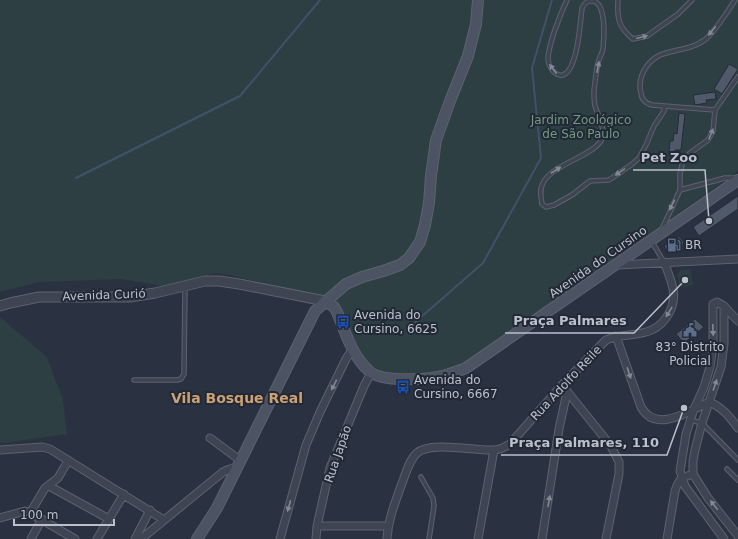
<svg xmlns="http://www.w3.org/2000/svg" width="738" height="539" viewBox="0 0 738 539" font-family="'DejaVu Sans',sans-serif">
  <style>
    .green { fill: #2d3f43 }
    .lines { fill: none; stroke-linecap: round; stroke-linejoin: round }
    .stream { stroke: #43506a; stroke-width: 2 }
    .building { fill: #505969; stroke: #242b38 }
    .service-casing { stroke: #5c626e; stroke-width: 5.5 }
    .minor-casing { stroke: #5c626e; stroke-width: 9 }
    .tertiary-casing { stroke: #5c626e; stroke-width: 11 }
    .secondary-casing { stroke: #5c626e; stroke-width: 12 }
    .service { stroke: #3e4451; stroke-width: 3.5 }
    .minor { stroke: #3e4451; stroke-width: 7 }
    .tertiary { stroke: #3e4451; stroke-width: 9 }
    .secondary { stroke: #4c5363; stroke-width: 10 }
    .oneway { fill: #838894 }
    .labels { text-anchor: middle; stroke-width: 4; stroke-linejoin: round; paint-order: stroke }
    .park-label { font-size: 12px; fill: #749980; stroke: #222936 }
    .poi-label { font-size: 12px; fill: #bbc0cb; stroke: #222936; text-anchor: start }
    .street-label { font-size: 12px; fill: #bbc0cb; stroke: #222936 }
    .quarter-label { font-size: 14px; font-weight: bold; fill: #cca174; stroke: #222936 }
    .leader { fill: none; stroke: #bbc0cb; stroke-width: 1.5 }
    .callout-dot { fill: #bbc0cb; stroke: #222936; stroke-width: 1.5 }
    .callout-label { font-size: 13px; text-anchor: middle; font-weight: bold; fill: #bbc0cb; stroke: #222936; stroke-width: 4; stroke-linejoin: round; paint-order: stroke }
  </style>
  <rect width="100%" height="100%" fill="#2a3241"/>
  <path class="green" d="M0 0H738V171L464 364C439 373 420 376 394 373 388 372 381 372 376 369 367 363 360 351 355 342 348 327 345 311 333 299L229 275 215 273 164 286 121 279 40 282 0 292Z
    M690 269 693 285 680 287 677 274 681 270Z
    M0 317 47 357 63 400 67 434 4 443 0 442Z"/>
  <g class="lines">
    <path class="stream" d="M76 178 240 96 320 0
      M412 325 483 263 541 158 532 68 552 0"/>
  </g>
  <path class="building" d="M729 64 738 69 722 94 714 89Z
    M715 92 716 99 706 100 707 103 695 105 693 95Z
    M679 113 685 114 681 150H675V153L669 152 670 141H673L674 133 677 134Z
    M738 196V209L699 236 693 227Z
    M679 236 684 243 670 254 664 246Z
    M695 319 704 327 684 343 676 334Z"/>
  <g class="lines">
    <g class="service-casing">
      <path id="service" d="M567 0C560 15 549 43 548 58 548 69 560 83 569 70 578 57 580 25 582 8 584 4 586 1 591 1 607 0 604 38 603 49 602 54 599 58 598 63 596 72 595 82 594 91 594 95 594 101 595 106 598 116 604 124 603 135 602 154 552 163 543 183 539 190 541 197 542 204L546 207 554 205 572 195 590 181 609 180 631 165 639 158 646 145 654 126 664 111V107
        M618 0C617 18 618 27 633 39L647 36 678 14 692 0
        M715 110 652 105C645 103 642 100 641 93 637 78 646 62 660 55 675 49 692 50 706 39 717 28 727 13 735 0
        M680 190 725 178H735
        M662 229 680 190V174L683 160 690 153 708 140 713 131 715 110 738 77
        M652 242 664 262
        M134 380H177L181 379 184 374 185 286
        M690 420 702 423 738 460
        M727 469 738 480
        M421 477 433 498 434 506 429 539"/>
    </g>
    <g class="minor-casing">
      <path id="minor" d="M617 265 738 259
        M724 306V344L721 367 702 423 695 450 693 461V474L708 498 738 536
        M616 336 641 407C656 434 689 411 709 402 722 407 730 417 738 428
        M562 385 611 446 619 462V474L606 539
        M210 438 241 461
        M0 450 42 447 50 449 164 520
        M49 486 109 519
        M30 513 45 488 58 478 68 461
        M0 518 25 511 30 513 75 539
        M317 526H388
        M31 539 42 519
        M97 539 124 494
        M135 539 150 510
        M141 539 223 472 230 469 238 467
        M280 539 306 445 320 412 346 359 352 350
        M316 539 317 526 330 468 364 386 371 373
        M387 539C388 520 395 503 401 486 405 476 409 460 417 453 431 441 475 451 493 450 499 450 505 447 510 444L562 385 606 340C619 334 633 336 646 332 654 330 661 325 666 318 680 299 672 282 664 262
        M478 539 494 450
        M542 539 559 429 567 392
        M667 539 675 491C679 479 680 478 693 474
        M724 539 685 486 680 471 686 434 694 409 704 387 710 367 713 345V304L717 302 724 306 738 321"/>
    </g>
    <g class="tertiary-casing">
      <path id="tertiary" d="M0 306 10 303 39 297H130L155 293 205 281H219L239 284 325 301"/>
    </g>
    <g class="secondary-casing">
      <path id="secondary" d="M325 301 334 307 337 312C346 334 352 356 370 372 382 382 427 380 442 376 451 374 458 371 466 368L738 180
        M197 539 217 508 315 311 346 284 362 277 383 271 400 265 409 258 420 242 425 225 429 203 431 176 436 140 450 101 468 56 476 24 478 0"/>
    </g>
    <use href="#service" class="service"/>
    <use href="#minor" class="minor"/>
    <use href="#tertiary" class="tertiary"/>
    <use href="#secondary" class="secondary"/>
  </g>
  <defs><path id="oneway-solid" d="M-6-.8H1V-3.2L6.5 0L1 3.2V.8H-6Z"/></defs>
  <g class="oneway">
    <use href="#oneway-solid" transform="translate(712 31) rotate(129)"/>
    <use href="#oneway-solid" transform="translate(642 37) rotate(-14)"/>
    <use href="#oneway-solid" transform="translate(598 67) rotate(-79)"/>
    <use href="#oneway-solid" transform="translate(553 69) rotate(-127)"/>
    <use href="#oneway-solid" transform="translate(711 134) rotate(-68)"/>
    <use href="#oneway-solid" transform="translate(556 170) rotate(-33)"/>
    <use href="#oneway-solid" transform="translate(620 172) rotate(146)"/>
    <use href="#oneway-solid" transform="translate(672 205) rotate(116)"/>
    <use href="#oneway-solid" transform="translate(669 312) rotate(121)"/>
    <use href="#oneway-solid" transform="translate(713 330) rotate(88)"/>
    <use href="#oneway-solid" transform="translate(629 373) rotate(71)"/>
    <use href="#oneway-solid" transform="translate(334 385) rotate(117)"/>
    <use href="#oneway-solid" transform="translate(715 385) rotate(-71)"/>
    <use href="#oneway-solid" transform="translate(549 501) rotate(-80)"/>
    <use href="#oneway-solid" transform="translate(714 505) rotate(-128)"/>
    <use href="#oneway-solid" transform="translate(289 506) rotate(106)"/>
  </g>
  <defs>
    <g id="fuel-bare" transform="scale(1.08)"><path d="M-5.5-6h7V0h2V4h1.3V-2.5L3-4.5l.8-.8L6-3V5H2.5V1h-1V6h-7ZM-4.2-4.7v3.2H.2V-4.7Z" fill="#5c6f8a" stroke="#222936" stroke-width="2.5" paint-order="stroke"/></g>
    <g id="bus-bare" transform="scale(1.08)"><path d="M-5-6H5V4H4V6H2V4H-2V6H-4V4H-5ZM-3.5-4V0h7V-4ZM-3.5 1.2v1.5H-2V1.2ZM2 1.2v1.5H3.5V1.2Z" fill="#1a4fb4" stroke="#222936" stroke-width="2.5" paint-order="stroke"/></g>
    <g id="civic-bare" transform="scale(1.08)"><path d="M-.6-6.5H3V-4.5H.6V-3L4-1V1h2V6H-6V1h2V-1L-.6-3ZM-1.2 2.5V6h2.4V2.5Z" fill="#5c6f8a" stroke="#222936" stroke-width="2.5" paint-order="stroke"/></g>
  </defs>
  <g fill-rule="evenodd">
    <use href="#fuel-bare" x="674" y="245"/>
    <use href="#bus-bare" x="343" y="322"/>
    <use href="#civic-bare" x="690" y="330"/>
    <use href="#bus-bare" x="403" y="387"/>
  </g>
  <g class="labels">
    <g class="park-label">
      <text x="581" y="124">Jardim Zoológico<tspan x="581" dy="14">de São Paulo</tspan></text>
    </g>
    <g class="poi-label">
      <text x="685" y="249">BR</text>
      <text x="354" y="319">Avenida do<tspan x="354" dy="14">Cursino, 6625</tspan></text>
      <text x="690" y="351" text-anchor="middle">83° Distrito<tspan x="690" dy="14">Policial</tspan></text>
      <text x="414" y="384">Avenida do<tspan x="414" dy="14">Cursino, 6667</tspan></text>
    </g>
    <g class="street-label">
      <text transform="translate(598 262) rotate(-35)" y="4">Avenida do Cursino</text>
      <text transform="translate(104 295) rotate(-2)" y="4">Avenida Curió</text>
      <text transform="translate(566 383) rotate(-47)" y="4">Rua Adolfo Reile</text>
      <text transform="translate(338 454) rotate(-71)" y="4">Rua Japão</text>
    </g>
    <g class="quarter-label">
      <text x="237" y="403">Vila Bosque Real</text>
    </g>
  </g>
  <path class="leader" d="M709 221L705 170H633M685 280L634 333H505M684 408L667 455H501"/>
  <g class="callout-dot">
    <circle cx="709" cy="221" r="4"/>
    <circle cx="685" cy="280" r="4"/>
    <circle cx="684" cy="408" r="4"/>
  </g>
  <g class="callout-label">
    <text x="669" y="162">Pet Zoo</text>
    <text x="570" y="325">Praça Palmares</text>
    <text x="584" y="447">Praça Palmares, 110</text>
  </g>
  <path d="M14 519v6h100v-6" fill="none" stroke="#bbc0cb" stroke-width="2"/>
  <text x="20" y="519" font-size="12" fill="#bbc0cb" stroke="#222936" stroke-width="3" paint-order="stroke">100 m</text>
</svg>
